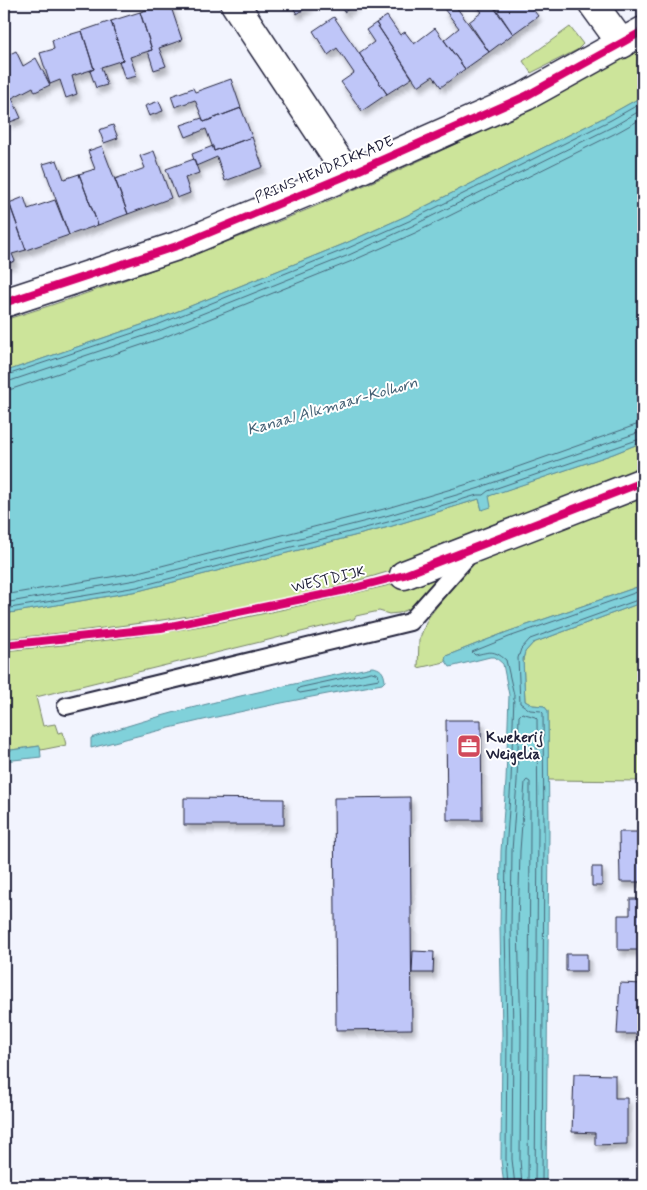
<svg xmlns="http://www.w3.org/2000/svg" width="647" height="1190" viewBox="0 0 647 1190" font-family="Mynerve,sans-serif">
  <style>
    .green { fill: #cce49a; stroke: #77836a }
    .water { fill: #80d1da; stroke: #5a8b9a }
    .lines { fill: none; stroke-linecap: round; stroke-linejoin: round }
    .shore { stroke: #48687b; stroke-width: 1 }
    .building { fill: #bfc6f8; stroke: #22223b; filter: url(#shadow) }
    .lane-casing { stroke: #22223b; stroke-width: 20 }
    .street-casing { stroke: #22223b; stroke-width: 31 }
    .lane { stroke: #fff; stroke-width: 16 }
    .street { stroke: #fff; stroke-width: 28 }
    .cycleway-casing { stroke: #fff; stroke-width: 11 }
    .cycleway { stroke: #d6006c; stroke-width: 8 }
    .labels { text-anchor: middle; stroke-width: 4; stroke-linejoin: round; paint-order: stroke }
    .street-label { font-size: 15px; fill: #22223b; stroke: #fff }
    .poi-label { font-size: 15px; font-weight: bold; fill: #22223b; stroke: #fff; text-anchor: start }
    .water-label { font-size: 16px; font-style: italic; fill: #435f73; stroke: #fff }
  </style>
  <defs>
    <filter id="shadow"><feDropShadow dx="3" dy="5.5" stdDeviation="2.5" flood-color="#0004"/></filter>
  </defs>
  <rect width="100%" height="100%" fill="#f2f4fe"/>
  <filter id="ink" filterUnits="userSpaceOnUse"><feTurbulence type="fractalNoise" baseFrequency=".02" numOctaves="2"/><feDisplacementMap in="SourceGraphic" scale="10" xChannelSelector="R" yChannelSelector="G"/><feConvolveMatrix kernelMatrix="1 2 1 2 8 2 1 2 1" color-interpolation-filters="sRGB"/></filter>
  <g filter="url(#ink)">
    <path class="green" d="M570 27 583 44 577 50 531 73 523 61Z
      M643 46V96L609 115 406 216 344 244 156 320 4 372V320C67 301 128 279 190 256 347 197 498 129 643 46Z
      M643 442V476L397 569C273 608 133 626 4 639V614L138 591 389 527 479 499 482 510 488 496 613 454Z
      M643 493V585L507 632 446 656 445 662 418 668 419 640 428 618 459 578 480 557Z
      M442 573 426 594 416 605 409 609 399 613 389 614 379 611 356 616 354 619 36 697 43 726 55 724 58 733 63 732 66 745 41 750 39 746 4 751V651C62 645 120 640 178 630 267 615 354 593 442 573Z
      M643 602V781L548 780V711L544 706 532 705 525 701 523 659 525 652 533 643Z"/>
    <path class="water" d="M643 96V442L613 454 489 496 491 507 482 510 479 499 389 527 138 591 4 614V372L156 320 344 244 406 216 609 115Z
      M643 585V602L533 643 525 652 523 659 525 701 532 705 544 706 548 711 549 831 546 1186H504L501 1160 502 1032 500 927 501 851 506 781 509 695 503 664 495 657H490L450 667 445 660 446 656 507 632Z
      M372 667C381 668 384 672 385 681L382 684C284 701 188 722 91 748V738C182 706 278 688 372 667Z
      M40 746 41 757 4 761V751Z"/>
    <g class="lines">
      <path class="shore" d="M4 376 157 325 346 249 409 221 611 120 643 102
        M4 383 159 331 349 255 412 226 614 126 643 109
        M4 390 12 389 162 338 352 261 415 233 618 132 643 118
        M4 595 134 573 384 509 478 481 636 425 643 424
        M4 603 136 580 386 516 480 488 486 485 643 431
        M4 609 137 587 388 522 477 495H483L488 491 643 438
        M372 672 378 674 379 679 300 693 297 691 299 688Z
        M508 1186 506 1159 507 1032 505 927 506 851 511 781 514 695 506 660C493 649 490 652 475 655L472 652 509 637 643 590
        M515 1186 512 1159 513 1032 511 927 512 851 517 781 519 716 522 713 535 717 537 719 538 831 535 1186
        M522 1186 520 1159 521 1032 518 927 520 851 525 782 527 780 530 782V831L528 1186
        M542 1186 544 831 543 713 541 711 530 710 520 703 518 658 521 649 530 639 643 598"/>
    </g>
    <path class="building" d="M166 4H170L182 40 159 48 166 66 154 70 148 51 152 50 140 12Z
      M291 4H312L297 14Z
      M339 4H356L344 12Z
      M451 4H454L489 52 465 69 444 40 459 28 444 9Z
      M475 4H493L513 34 489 52 469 22 482 12Z
      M493 4H529L538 16 513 34 492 5Z
      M140 12 152 50 130 57 137 76 125 79 119 61 123 60 111 21Z
      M387 16 400 35 405 32 414 44 435 28 465 69 441 87 433 76 418 86 376 23Z
      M334 17 387 94 362 111 341 82 354 73 337 48 328 55 313 31Z
      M111 21 123 60 101 67 107 85 96 88 90 71 94 69 82 31Z
      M376 23 412 78 387 94 359 53 374 42 366 30Z
      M82 31 94 69 72 76 77 94 66 98 60 80 50 84 40 53 54 49 52 40Z
      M16 51 23 66 36 58 50 85 35 92 33 87 12 98 21 118 10 122 4 110 5 101 4 57Z
      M231 79 241 108 204 122 195 100 175 107 171 96 193 88 195 92Z
      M159 101 163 111 149 116 145 106Z
      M241 108 252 137 214 151 206 129 186 137 181 125 202 118 204 122Z
      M113 125 118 138 104 143 99 130Z
      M252 137 263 167 225 181 217 157 196 166 192 154 213 146 214 151Z
      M102 146 128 214 98 225 79 174 95 169 88 151Z
      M154 151 171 198 128 214 115 179 145 168 140 156Z
      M194 159 199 173 185 178 190 193 177 198 166 169Z
      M57 160 64 179 79 174 98 225 69 235 43 164Z
      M4 188 26 250 12 254 15 261 4 265Z
      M24 197 28 209 55 200 69 235 26 250 9 203Z
      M446 720H481L482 820H447Z
      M410 797 412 1029 336 1030 334 798Z
      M184 798 284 799V825H184Z
      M642 820H643V882H620L619 832H642Z
      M592 867H602V886H592Z
      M630 899H643V962H641V950H618V915H630Z
      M413 951 434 952 433 973H412Z
      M566 954H587V971H566Z
      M620 983 643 984V1046H640V1034H617Z
      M574 1074 615 1075V1098H627V1144L595 1145V1133L572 1132Z"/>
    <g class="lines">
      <g class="lane-casing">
        <path id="lane" d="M66 706 410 622 470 554"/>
      </g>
      <g class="street-casing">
        <path id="street" d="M235 4 348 175
          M593 4 622 44
          M4 303 177 246 348 175 526 96 643 31
          M404 575 643 482"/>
      </g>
      <use href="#lane" class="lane"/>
      <use href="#street" class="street"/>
      <g class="cycleway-casing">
        <path id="cycleway" d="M4 303 177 246 348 175 526 96 643 31
          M4 645 161 628 346 590 404 575 643 482"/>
      </g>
      <use href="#cycleway" class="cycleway"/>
    </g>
  </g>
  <defs>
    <g id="office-square" transform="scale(1.25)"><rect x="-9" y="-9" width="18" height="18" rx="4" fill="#d1495b" stroke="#fff"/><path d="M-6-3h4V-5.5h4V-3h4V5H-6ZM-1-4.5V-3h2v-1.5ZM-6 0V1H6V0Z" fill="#fff"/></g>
  </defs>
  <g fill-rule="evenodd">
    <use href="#office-square" x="469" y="746"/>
  </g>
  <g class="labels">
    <g class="street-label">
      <text transform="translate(324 169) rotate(-23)" y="5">PRINS HENDRIKKADE</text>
      <text transform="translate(328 579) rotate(-13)" y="5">WESTDIJK</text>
    </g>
    <g class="poi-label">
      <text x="486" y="742">Kwekerij<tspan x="486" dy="17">Weigelia</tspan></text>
    </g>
    <g class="water-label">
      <text transform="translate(332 405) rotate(-16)" y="6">Kanaal Alkmaar-Kolhorn</text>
    </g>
  </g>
  <rect width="647" height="1190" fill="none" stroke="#fff" stroke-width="20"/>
  <rect x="10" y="10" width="627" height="1170" fill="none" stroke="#22223b" stroke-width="2" filter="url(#ink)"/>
</svg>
